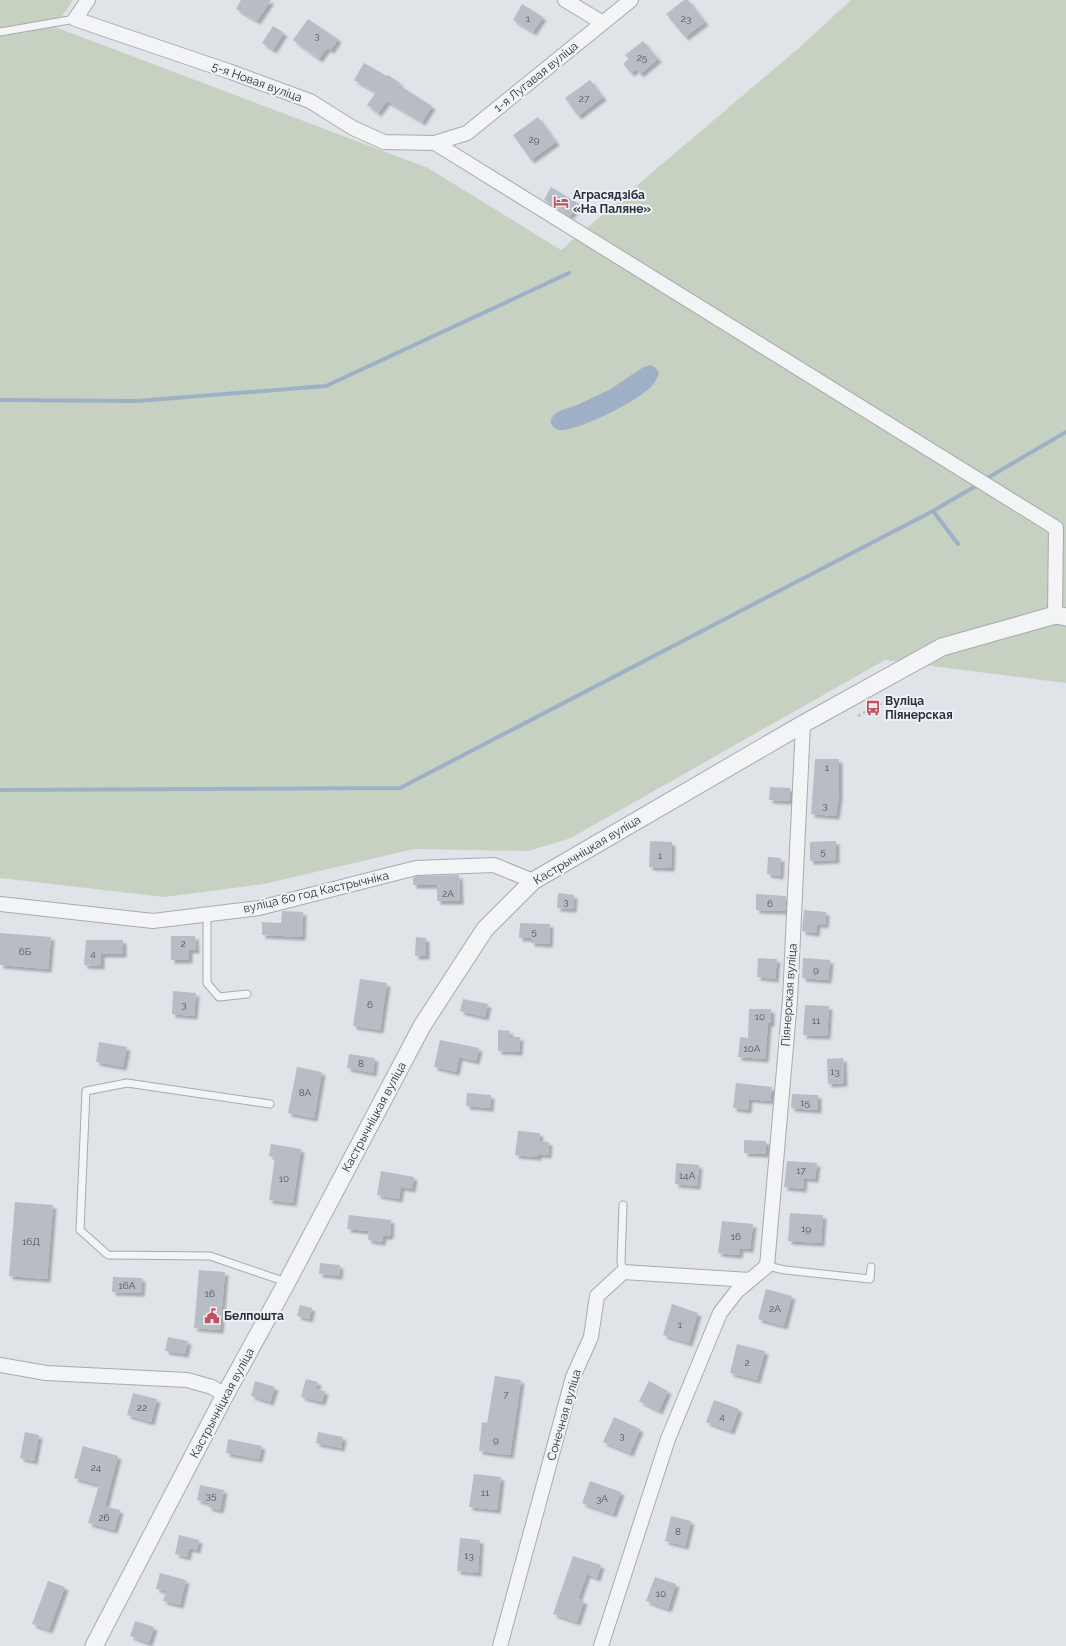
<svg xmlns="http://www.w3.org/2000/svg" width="1066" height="1646" viewBox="0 0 1066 1646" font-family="Raleway,sans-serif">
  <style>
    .green { fill: #c6d1c2 }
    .water { fill: #9eb0c5 }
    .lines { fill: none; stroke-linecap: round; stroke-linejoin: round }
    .stream { stroke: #9eb0c5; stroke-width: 4 }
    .building { fill: #b8bcc4; filter: url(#shadow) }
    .service-casing { stroke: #a6aab2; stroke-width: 9 }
    .minor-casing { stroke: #a6aab2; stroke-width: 16 }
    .tertiary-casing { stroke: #a6aab2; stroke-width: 19 }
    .path { stroke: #babdc2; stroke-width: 2.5; stroke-dasharray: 3 3; stroke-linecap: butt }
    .service { stroke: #f2f4f6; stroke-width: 7 }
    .minor { stroke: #f2f4f6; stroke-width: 14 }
    .tertiary { stroke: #f2f4f6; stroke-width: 17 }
    .labels { text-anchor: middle; stroke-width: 4; stroke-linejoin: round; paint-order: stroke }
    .number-label { font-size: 10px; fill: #4e5460 }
    .street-label { font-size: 12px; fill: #2a313e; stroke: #eff2f5 }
    .poi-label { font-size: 12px; font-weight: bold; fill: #2a313e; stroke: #eff2f5; text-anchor: start }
  </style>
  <defs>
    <filter id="shadow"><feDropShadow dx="3.5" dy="3.5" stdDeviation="1" flood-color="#0004"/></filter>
  </defs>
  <rect width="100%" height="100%" fill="#e0e3e8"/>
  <path class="green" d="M0 0H73L55 27 428 168 561 250 801 46 851 0H1066V683L885 660 571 838 528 851 414 849 264 884 164 897 0 878Z"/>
  <path class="water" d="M650 365 656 368 659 373C657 378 655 383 651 387 637 401 581 430 561 430 556 430 554 428 551 424V419L555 414 562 410 577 405 609 390 642 368Z"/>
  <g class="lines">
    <path class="stream" d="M0 400 137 401 326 386 569 273
      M984 480 1066 432
      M933 511 958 544
      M0 790 400 788 933 511 979 484"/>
  </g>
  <path class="building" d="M241 0H271L257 21 236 9Z
    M684 0H688L705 22 685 37 666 14Z
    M522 4 543 17 533 32 513 20Z
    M308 19 338 39 331 50 327 48 319 59 293 40Z
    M273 26 284 33 273 50 262 43Z
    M643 41 658 59 640 74 636 69 631 73 623 64 629 59 625 55Z
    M364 63 387 76 388 75 400 83 399 85 432 106 422 122 387 101 378 113 367 105 376 92 354 80Z
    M590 80 603 97 578 116 565 98Z
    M538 117 556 142 531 160 513 135Z
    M551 187 579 204 570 216 544 200Z
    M815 759H839V796L836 816 811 814Z
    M770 787 790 788V801L769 800Z
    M650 841 672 842 671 868 649 867Z
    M836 841V860L810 861V842Z
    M768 857 781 858 780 876 767 874Z
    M459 875 460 901H437V885H413V878L417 876Z
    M558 893 574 895 573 909 557 908Z
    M756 894 786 896 785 911 756 910Z
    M804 910 826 912 825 925 817 924 816 933 802 931Z
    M282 911 303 912 302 937 262 935V922L281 923Z
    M520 923 550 924 549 944 531 943V938H519Z
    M0 933 51 937 48 969 0 965Z
    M171 936H195L196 950H189V960H171Z
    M416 937 426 938V956H415Z
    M86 940H123V954H101V966L84 965Z
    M758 958 777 959 775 979 757 977Z
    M803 958 830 960 828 980 802 978Z
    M360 979 387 983 380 1030 353 1026Z
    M173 991 196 993 194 1016 172 1014Z
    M463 999 488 1004 485 1017 460 1011Z
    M805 1005 829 1006 827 1036 803 1035Z
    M749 1009H771V1023H768L765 1059 738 1057 740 1037 748 1038Z
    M498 1030 510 1031 509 1037H520L519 1052 498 1051Z
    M440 1040 479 1048 476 1061 459 1057 456 1072 434 1067Z
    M99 1042 127 1047 123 1067 96 1062Z
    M349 1054 375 1058 373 1073 347 1068Z
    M843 1058 844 1083 828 1084 827 1059Z
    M297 1067 322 1072 314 1118 288 1113Z
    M736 1083 772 1087 770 1101 749 1099 748 1110 733 1108Z
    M467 1093 491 1095 490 1108 466 1106Z
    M792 1094 818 1095V1110L791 1108Z
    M518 1131 540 1133 539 1141 549 1142 548 1155 538 1154V1157L515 1155Z
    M744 1140 766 1141V1154L744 1153Z
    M271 1144 301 1149 293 1203 269 1200 275 1157 269 1156Z
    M787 1161 817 1163 815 1179 804 1178 803 1189 784 1187Z
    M676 1163 699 1165 697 1186 675 1184Z
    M381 1171 414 1177 412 1189 401 1187 399 1199 377 1195Z
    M15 1202 53 1205 47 1279 9 1276Z
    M790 1213 823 1215 821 1243 788 1241Z
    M349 1215 391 1220 390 1236H383L382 1242 368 1240 369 1231 347 1229Z
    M722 1221 753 1224 750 1249 740 1248 739 1255 718 1253Z
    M320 1263 340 1265 339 1276 319 1274Z
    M199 1270 225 1272 220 1330 194 1328Z
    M113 1277 142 1278 141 1293 112 1292Z
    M766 1289 792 1296 784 1326 758 1319Z
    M672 1304 698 1313 689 1343 663 1335Z
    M300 1305 312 1308 309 1319 297 1316Z
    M168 1337 188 1341 185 1354 165 1351Z
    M737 1344 765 1351 757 1380 730 1373Z
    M495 1376 521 1380 510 1455 479 1451 482 1422 487 1423Z
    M306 1379 318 1382 316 1389 325 1391 322 1402 301 1397Z
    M255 1381 275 1387 270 1402 251 1396Z
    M649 1381 668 1391 659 1411 639 1401Z
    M133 1393 157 1399 151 1422 127 1415Z
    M714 1400 739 1409 731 1431 706 1422Z
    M614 1417 640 1429 630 1453 603 1442Z
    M25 1432 39 1435 34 1461 20 1458Z
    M318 1432 343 1437 341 1448 316 1443Z
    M228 1439 262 1446 259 1459 226 1453Z
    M83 1446 118 1456 105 1506 120 1510 114 1530 88 1523 99 1485 74 1478Z
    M474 1474 501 1477 497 1510 469 1507Z
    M590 1481 621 1492 613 1514 582 1503Z
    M200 1485 224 1490 220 1510 208 1507 209 1503 197 1500Z
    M671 1516 691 1521 685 1546 665 1541Z
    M179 1535 199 1540 197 1550 189 1548 187 1557 175 1554Z
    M460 1538 480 1540 478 1573 457 1571Z
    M573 1556 601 1565 597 1578 587 1574 578 1599 584 1601 577 1622 553 1614Z
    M160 1573 186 1580 180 1605 163 1601 166 1591 156 1589Z
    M655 1577 676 1584 668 1609 646 1601Z
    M48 1581 65 1587 49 1630 32 1624Z
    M135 1621 154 1627 149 1643 130 1636Z"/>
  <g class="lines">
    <g class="service-casing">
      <path id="service" d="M0 32 75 19
        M207 915V983L219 997 247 994
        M270 1104 127 1083 86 1091 80 1230 108 1255 210 1256 286 1282
        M623 1205 621 1261 623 1272
        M767 1266 785 1270 870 1279 871 1267"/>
    </g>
    <g class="minor-casing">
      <path id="minor" d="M88 0 75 19 231 72 310 101 353 128 384 142 435 143 467 133 631 0
        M565 0 603 23
        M435 143 1056 528 1055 615
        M0 904 153 921 259 908 416 868 494 865 533 881
        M0 1365 46 1373 187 1380 212 1387 225 1395
        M500 1646 573 1377 591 1337 597 1296 623 1272 750 1280
        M601 1646 668 1439 720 1313 737 1291 767 1266 790 1000 803 724"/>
    </g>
    <g class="tertiary-casing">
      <path id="tertiary" d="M94 1646 225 1395 287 1282 422 1026 485 929 533 881 803 724 942 647 1055 615 1066 617"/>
    </g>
    <path class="path" d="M858 716 890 699"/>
    <use href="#service" class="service"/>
    <use href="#minor" class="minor"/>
    <use href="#tertiary" class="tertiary"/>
  </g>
  <defs>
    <g id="hotel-bare" transform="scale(1.2)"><path d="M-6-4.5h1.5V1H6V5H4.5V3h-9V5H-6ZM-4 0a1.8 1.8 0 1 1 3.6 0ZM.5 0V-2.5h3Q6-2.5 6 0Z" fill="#c34f5f" stroke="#eff2f5" stroke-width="2.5" paint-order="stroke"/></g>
    <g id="bus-bare" transform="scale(1.2)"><path d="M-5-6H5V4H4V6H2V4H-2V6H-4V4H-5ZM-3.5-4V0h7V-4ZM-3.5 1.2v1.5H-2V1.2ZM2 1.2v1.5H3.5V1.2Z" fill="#c34f5f" stroke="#eff2f5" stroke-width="2.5" paint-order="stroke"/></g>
    <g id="civic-bare" transform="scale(1.2)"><path d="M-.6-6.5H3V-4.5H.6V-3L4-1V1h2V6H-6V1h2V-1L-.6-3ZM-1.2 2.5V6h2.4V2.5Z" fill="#c34f5f" stroke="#eff2f5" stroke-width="2.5" paint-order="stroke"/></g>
  </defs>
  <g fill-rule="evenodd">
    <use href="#hotel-bare" x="561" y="202"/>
    <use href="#bus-bare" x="873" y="708"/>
    <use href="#civic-bare" x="212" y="1316"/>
  </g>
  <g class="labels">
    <g class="number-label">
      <text x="528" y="22">1</text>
      <text x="686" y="22">23</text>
      <text x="317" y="39">3</text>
      <text x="642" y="61">25</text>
      <text x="584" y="102">27</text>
      <text x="534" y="143">29</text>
      <text x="827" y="771">1</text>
      <text x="825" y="809">3</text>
      <text x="823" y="855">5</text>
      <text x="660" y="859">1</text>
      <text x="448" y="897">2А</text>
      <text x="566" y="905">3</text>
      <text x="770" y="907">6</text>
      <text x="534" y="935">5</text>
      <text x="183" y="947">2</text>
      <text x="25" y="955">6Б</text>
      <text x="93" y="957">4</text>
      <text x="816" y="973">9</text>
      <text x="184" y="1008">3</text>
      <text x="370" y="1008">6</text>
      <text x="760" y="1020">10</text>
      <text x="816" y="1024">11</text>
      <text x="752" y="1052">10А</text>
      <text x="361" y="1067">8</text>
      <text x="835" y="1075">13</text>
      <text x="305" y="1096">8А</text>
      <text x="805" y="1106">15</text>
      <text x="801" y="1174">17</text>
      <text x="687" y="1179">14А</text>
      <text x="284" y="1182">10</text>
      <text x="806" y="1232">19</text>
      <text x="736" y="1240">16</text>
      <text x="31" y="1245">16Д</text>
      <text x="127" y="1289">16А</text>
      <text x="210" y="1297">16</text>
      <text x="775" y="1312">2А</text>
      <text x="680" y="1328">1</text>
      <text x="747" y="1366">2</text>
      <text x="506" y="1398">7</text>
      <text x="142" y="1411">22</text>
      <text x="722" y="1420">4</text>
      <text x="622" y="1439">3</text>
      <text x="496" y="1443">9</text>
      <text x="96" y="1471">24</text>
      <text x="485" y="1496">11</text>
      <text x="211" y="1499">35</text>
      <text x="602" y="1502">3А</text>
      <text x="104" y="1521">26</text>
      <text x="678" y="1535">8</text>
      <text x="469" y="1559">13</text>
      <text x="661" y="1597">10</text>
    </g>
    <g class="street-label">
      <text transform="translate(536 77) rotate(-39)" y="4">1-я Лугавая вуліца</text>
      <text transform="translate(257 82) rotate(20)" y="4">5-я Новая вуліца</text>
      <text transform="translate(587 850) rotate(-31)" y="4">Кастрычніцкая вуліца</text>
      <text transform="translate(316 892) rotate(-13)" y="4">вуліца 60 год Кастрычніка</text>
      <text transform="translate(789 995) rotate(-86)" y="4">Піянерская вуліца</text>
      <text transform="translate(374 1117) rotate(-62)" y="4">Кастрычніцкая вуліца</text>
      <text transform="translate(222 1403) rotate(-62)" y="4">Кастрычніцкая вуліца</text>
      <text transform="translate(564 1415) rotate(-74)" y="4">Сонечная вуліца</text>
    </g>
    <g class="poi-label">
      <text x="573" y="199">Аграсядзіба<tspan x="573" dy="14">«На Паляне»</tspan></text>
      <text x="885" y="705">Вуліца<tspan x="885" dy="14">Піянерская</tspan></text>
      <text x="224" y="1320">Белпошта</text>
    </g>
  </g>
</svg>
